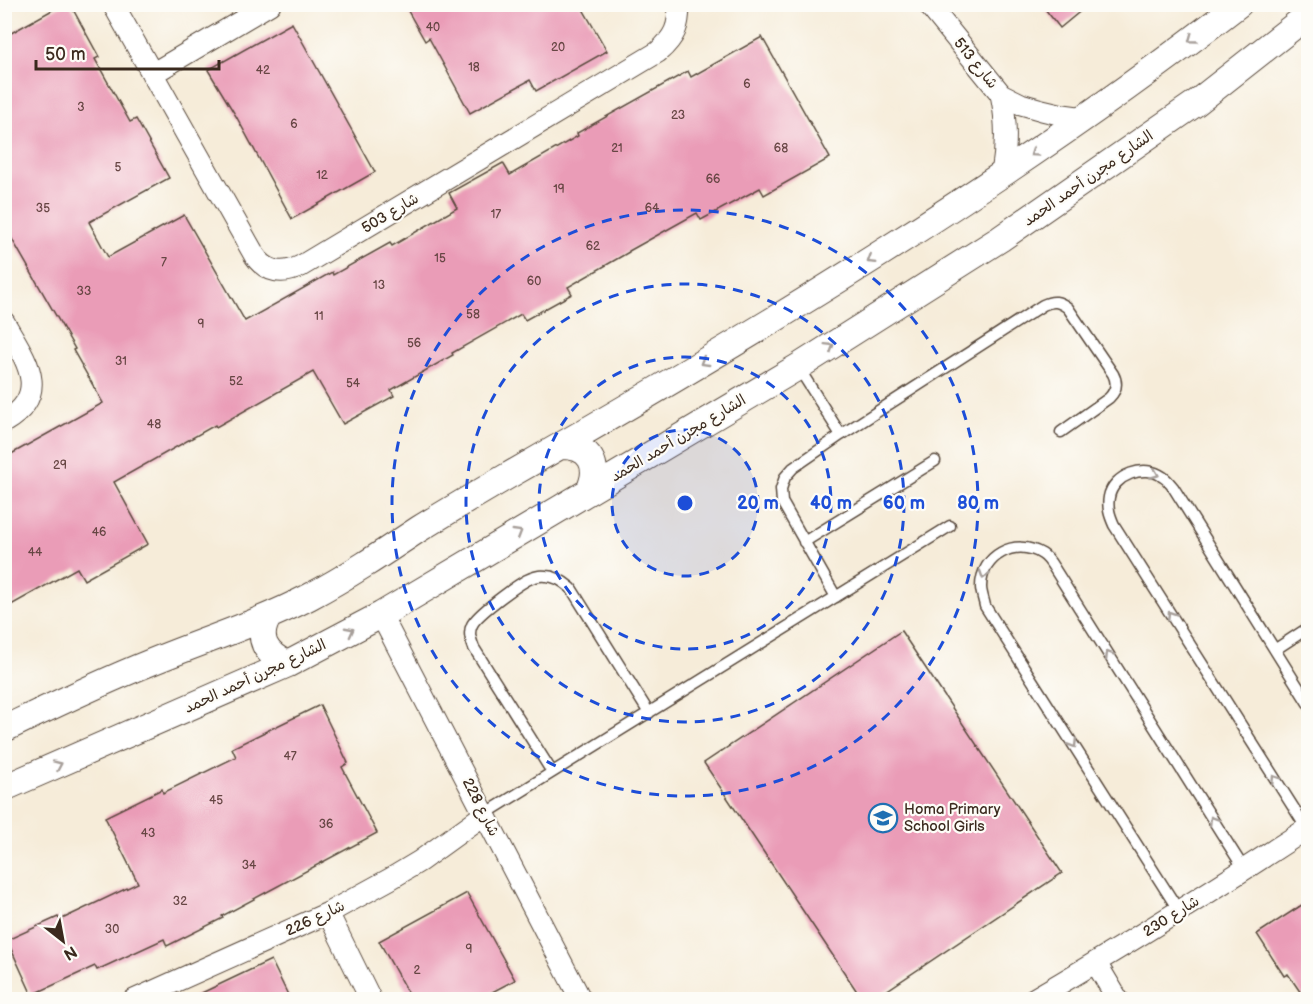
<svg xmlns="http://www.w3.org/2000/svg" width="1313" height="1004" viewBox="0 0 1313 1004" font-family="'Balsamiq Sans','Playpen Sans Arabic',sans-serif">
  <style>
    .building { fill: #ea9cb7 }
    .lines { fill: none; stroke-linecap: round; stroke-linejoin: round }
    .service-casing { stroke: #57473a; stroke-width: 13 }
    .minor-casing { stroke: #57473a; stroke-width: 23 }
    .tertiary-casing { stroke: #57473a; stroke-width: 28 }
    .service { stroke: #fff; stroke-width: 10 }
    .minor { stroke: #fff; stroke-width: 21 }
    .tertiary { stroke: #fff; stroke-width: 26 }
    .oneway { stroke: #a79f9a }
    .ring { fill: none; stroke: #1d4ed8; stroke-width: 3; stroke-dasharray: 10 8 }
    .labels { text-anchor: middle; stroke-width: 4.5; stroke-linejoin: round; paint-order: stroke }
    .number-label { font-size: 12px; fill: #674644 }
    .street-label { font-size: 15px; fill: #3b2a1e; stroke: #fdfcf7 }
    .poi-label { font-size: 15px; fill: #3b2a1e; stroke: #fdfcf7; text-anchor: start }
    .centre { fill: #1d4ed8; stroke: #fdfcf7; stroke-width: 3 }
    .ring-label { font-size: 18px; text-anchor: middle; font-weight: bold; fill: #1d4ed8; stroke: #fdfcf7; stroke-width: 4.5; stroke-linejoin: round; paint-order: stroke }
  </style>
  <rect width="100%" height="100%" fill="#fdfcf7"/>
  <filter id="ink" filterUnits="userSpaceOnUse"><feTurbulence type="fractalNoise" baseFrequency=".0167" numOctaves="2"/><feDisplacementMap in="SourceGraphic" scale="12" xChannelSelector="R" yChannelSelector="G"/><feConvolveMatrix kernelMatrix="1 2 1 2 8 2 1 2 1" color-interpolation-filters="sRGB"/></filter>
  <filter id="wash" filterUnits="userSpaceOnUse"><feTurbulence type="fractalNoise" baseFrequency=".008" numOctaves="4" result="noise"/><feDisplacementMap in="SourceGraphic" scale="24" xChannelSelector="R" yChannelSelector="G"/><feGaussianBlur stdDeviation="1.35" result="paint"/><feColorMatrix in="noise" values="0 0 0 0 0 0 0 0 0 0 0 0 0 0 0 0 0 1.4 0 .05"/><feComposite in="paint" operator="in"/></filter>
  <g filter="url(#wash)">
    <rect width="100%" height="100%" fill="#f6ecd9"/>
    <g id="blocks">
      <path class="building" d="M63 4H70L99 57 95 59 130 122 136 119 169 178 89 222 108 257 184 215 245 321 332 272 333 275 390 243 392 246 457 208 449 193 503 163 510 175 578 136 577 133 688 71 691 77 762 37 830 158 764 195 760 188 701 220 697 213 629 251V252L568 287 572 294 525 320 521 314 452 353 453 355 391 390 394 396 343 424 313 372 216 427 215 425 114 482 148 544 84 580 77 568 4 609V458L103 403 73 350 75 349 4 225V37Z
        M404 4H580L607 51 536 91 530 80 470 113 429 38 425 41Z
        M1041 4H1089L1060 28Z
        M292 23 375 172 292 219 236 116 208 70Z
        M901 631 1062 873 874 999H862L704 763Z
        M320 705 348 763 342 767 377 833 222 916 223 918 167 946 164 939 97 970 95 966 32 995 7 940 58 917 60 920 138 883 105 817 162 789 163 793 236 757 232 748Z
        M467 893 515 980 479 999H411L379 941Z
        M1308 901V999H1305L1288 974 1284 976 1257 934Z
        M271 960 290 999H189Z"/>
    </g>
  </g>
  <g filter="url(#ink)">
    <use href="#blocks" fill-opacity="0" stroke="#57473a" stroke-width="1.5"/>
    <g class="lines">
      <g class="service-casing">
        <path id="service" d="M798 367 841 435
          M804 542 935 461
          M836 597 782 502 781 489 785 477 793 468 841 435 1043 305C1053 300 1059 301 1068 308L1113 374C1118 383 1116 391 1109 398L1061 432
          M1276 649 1308 628
          M552 772 474 648C471 640 468 633 472 625 477 614 516 586 527 580 533 577 540 575 546 576 556 576 564 582 571 588L649 713
          M485 814 950 526
          M1307 829 1114 525C1110 516 1107 508 1109 497 1113 475 1145 463 1163 477 1167 479 1170 484 1173 487L1308 703
          M1179 911 985 606C984 600 981 593 981 587 981 556 1015 537 1042 554 1047 557 1051 563 1054 568L1244 869"/>
      </g>
      <g class="minor-casing">
        <path id="minor" d="M113 4 255 256C267 273 283 275 301 266L658 52C675 37 679 27 679 4
          M928 4 1001 94 1021 104 1042 110 1063 115 1085 118
          M152 74 270 4
          M1001 94C1007 122 1007 146 1002 174
          M4 322C25 359 53 393 4 422
          M381 615 581 1000
          M328 913 371 1000
          M1096 963 1118 1000
          M134 1000 328 913 390 879 420 861 485 814
          M1032 1000C1126 945 1218 887 1308 828"/>
      </g>
      <g class="tertiary-casing">
        <path id="tertiary" d="M562 446C590 446 601 465 589 491
          M269 616C255 638 266 655 288 664
          M4 729C52 706 99 683 149 663 202 641 257 624 309 597 347 577 383 553 419 529 448 511 477 494 506 477 758 333 1009 182 1239 4
          M4 788 288 664 381 615 798 367 1000 239 1196 103 1308 15"/>
      </g>
      <use href="#service" class="service"/>
      <use href="#minor" class="minor"/>
      <use href="#tertiary" class="tertiary"/>
    </g>
    <defs><path id="oneway-chevron" d="M-2-3.5L2.5 0L-2 3.5" fill="none" stroke-width="1.6" stroke-linecap="round" stroke-linejoin="round" transform="scale(1.5)"/></defs>
    <g class="oneway">
      <use href="#oneway-chevron" transform="translate(1192 39) rotate(144)"/>
      <use href="#oneway-chevron" transform="translate(1034 153) rotate(146)"/>
      <use href="#oneway-chevron" transform="translate(871 260) rotate(148)"/>
      <use href="#oneway-chevron" transform="translate(830 347) rotate(-32)"/>
      <use href="#oneway-chevron" transform="translate(704 362) rotate(149)"/>
      <use href="#oneway-chevron" transform="translate(1155 474) rotate(22)"/>
      <use href="#oneway-chevron" transform="translate(518 533) rotate(-31)"/>
      <use href="#oneway-chevron" transform="translate(984 575) rotate(108)"/>
      <use href="#oneway-chevron" transform="translate(1171 615) rotate(-123)"/>
      <use href="#oneway-chevron" transform="translate(350 631) rotate(-28)"/>
      <use href="#oneway-chevron" transform="translate(1109 655) rotate(-122)"/>
      <use href="#oneway-chevron" transform="translate(1073 744) rotate(58)"/>
      <use href="#oneway-chevron" transform="translate(58 765) rotate(-24)"/>
      <use href="#oneway-chevron" transform="translate(1275 779) rotate(-123)"/>
      <use href="#oneway-chevron" transform="translate(1213 820) rotate(-122)"/>
    </g>
  </g>
  <circle cx="685" cy="503" r="73" fill="#1d4ed8" fill-opacity=".12"/>
  <g class="ring">
    <circle cx="685" cy="503" r="73"/>
    <circle cx="685" cy="503" r="146"/>
    <circle cx="685" cy="503" r="219"/>
    <circle cx="685" cy="503" r="293"/>
  </g>
  <defs>
    <g id="school-ring" transform="scale(1.5)"><circle r="9.5" fill="#fdfcf7" stroke="#1f6fb2" stroke-width="1.5"/><path d="M0-5L7-2L0 1L-7-2ZM-4 1L0 2.5L4 1V4Q0 6-4 4Z" fill="#1f6fb2"/></g>
  </defs>
  <g fill-rule="evenodd">
    <use href="#school-ring" x="883" y="818"/>
  </g>
  <g class="labels">
    <g class="number-label">
      <text x="433" y="31">40</text>
      <text x="558" y="51">20</text>
      <text x="474" y="71">18</text>
      <text x="263" y="74">42</text>
      <text x="747" y="88">6</text>
      <text x="81" y="111">3</text>
      <text x="678" y="119">23</text>
      <text x="294" y="128">6</text>
      <text x="617" y="152">21</text>
      <text x="781" y="152">68</text>
      <text x="118" y="171">5</text>
      <text x="322" y="179">12</text>
      <text x="713" y="183">66</text>
      <text x="559" y="193">19</text>
      <text x="43" y="212">35</text>
      <text x="652" y="212">64</text>
      <text x="496" y="218">17</text>
      <text x="593" y="250">62</text>
      <text x="440" y="262">15</text>
      <text x="164" y="266">7</text>
      <text x="534" y="285">60</text>
      <text x="379" y="289">13</text>
      <text x="84" y="295">33</text>
      <text x="473" y="318">58</text>
      <text x="319" y="320">11</text>
      <text x="201" y="328">9</text>
      <text x="414" y="347">56</text>
      <text x="121" y="365">31</text>
      <text x="236" y="385">52</text>
      <text x="353" y="387">54</text>
      <text x="154" y="428">48</text>
      <text x="60" y="469">29</text>
      <text x="99" y="536">46</text>
      <text x="35" y="556">44</text>
      <text x="290" y="760">47</text>
      <text x="216" y="804">45</text>
      <text x="326" y="828">36</text>
      <text x="148" y="837">43</text>
      <text x="249" y="869">34</text>
      <text x="180" y="905">32</text>
      <text x="112" y="933">30</text>
      <text x="469" y="953">9</text>
      <text x="417" y="974">2</text>
    </g>
    <g class="street-label">
      <text transform="translate(976 63) rotate(51)" y="5">شارع 513</text>
      <text transform="translate(1088 178) rotate(-35)" y="5">الشارع مجرن أحمد الحمد</text>
      <text transform="translate(390 213) rotate(-31)" y="5">شارع 503</text>
      <text transform="translate(678 438) rotate(-31)" y="5">الشارع مجرن أحمد الحمد</text>
      <text transform="translate(255 676) rotate(-25)" y="5">الشارع مجرن أحمد الحمد</text>
      <text transform="translate(481 807) rotate(63)" y="5">شارع 228</text>
      <text transform="translate(1171 916) rotate(-32)" y="5">شارع 230</text>
      <text transform="translate(315 918) rotate(-25)" y="5">شارع 226</text>
    </g>
    <g class="poi-label">
      <text x="904" y="814">Homa Primary<tspan x="904" dy="17">School Girls</tspan></text>
    </g>
  </g>
  <circle cx="685" cy="503" r="9" class="centre"/>
  <g class="ring-label">
    <text x="758" y="509">20 m</text>
    <text x="831" y="509">40 m</text>
    <text x="904" y="509">60 m</text>
    <text x="978" y="509">80 m</text>
  </g>
  <rect width="1313" height="1004" fill="none" stroke="#fdfcf7" stroke-width="24"/>
  <g transform="translate(63 941) rotate(149)" stroke="#fdfcf7" stroke-width="4.5" paint-order="stroke">
  <path d="M0-4.5L10 22L0 15L-10 22Z" fill="#3b2a1e"/>
  <text y="-9" font-size="16" font-weight="bold" text-anchor="middle" fill="#3b2a1e">N</text>
  </g>
  <path d="M36 60v9h183v-9" fill="none" stroke="#3b2a1e" stroke-width="3"/>
  <text x="45" y="60" font-size="18" fill="#3b2a1e" stroke="#fdfcf7" stroke-width="4.5" paint-order="stroke">50 m</text>
</svg>
